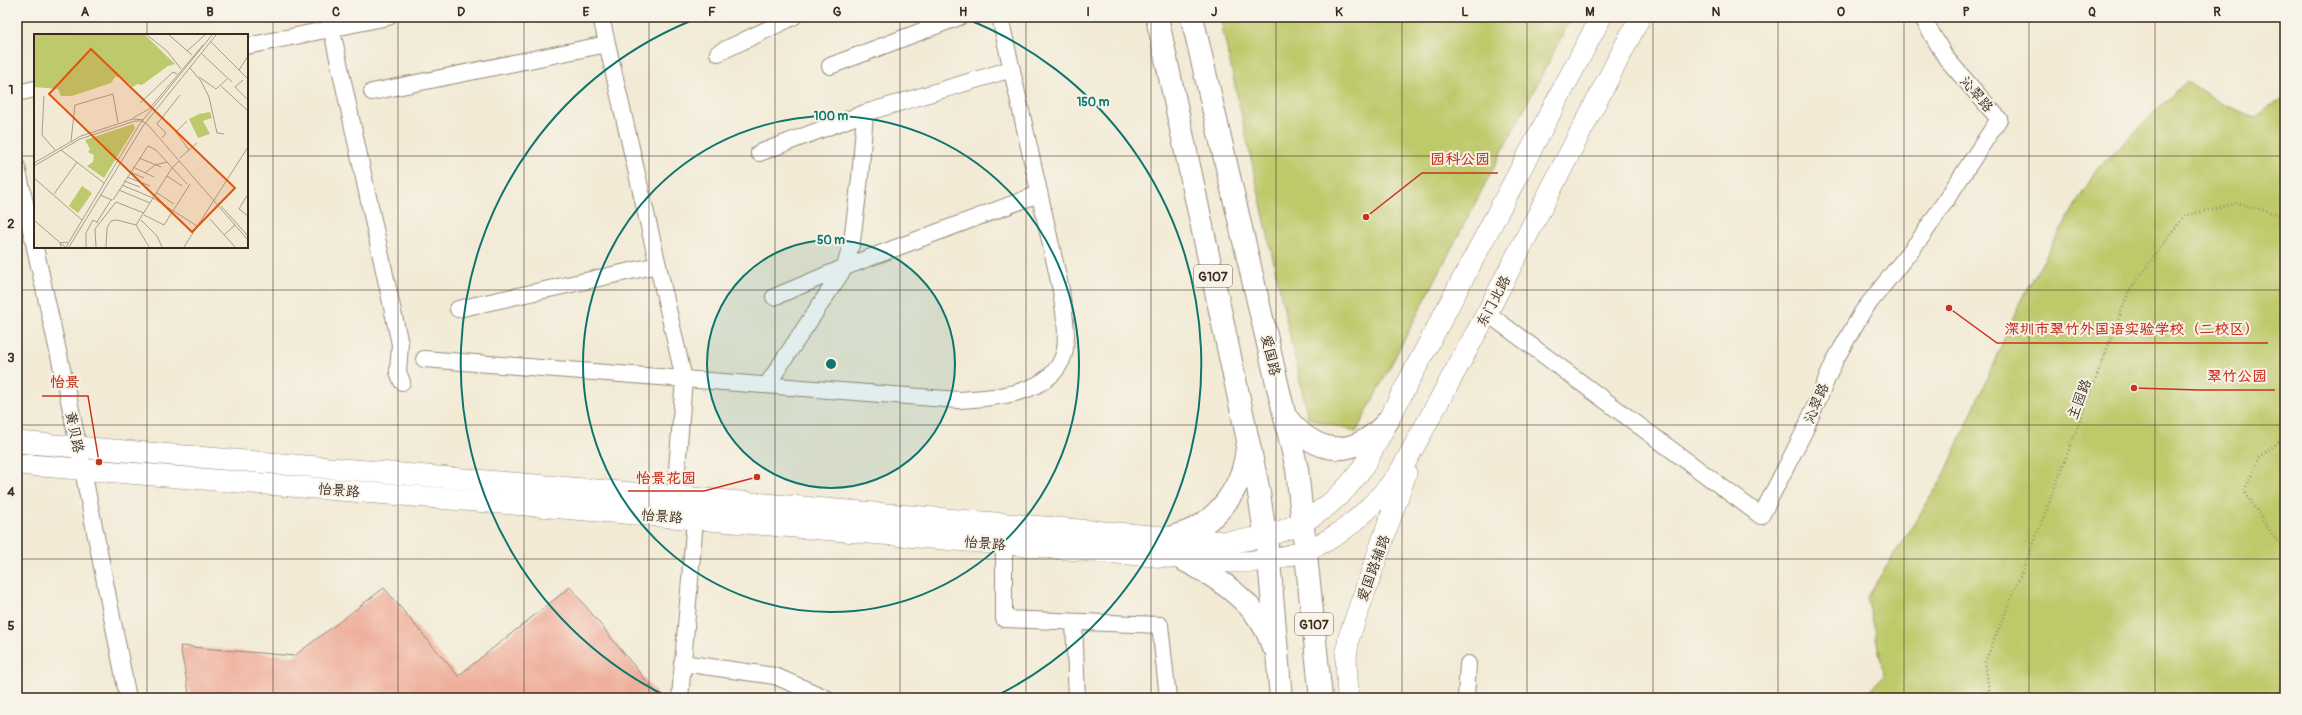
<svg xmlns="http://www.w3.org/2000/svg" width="2302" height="715" viewBox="0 0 2302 715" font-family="Pangolin,'LXGW WenKai TC',sans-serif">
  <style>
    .green { fill: #bec96b; stroke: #7c7a44 }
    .building { fill: #efae9b }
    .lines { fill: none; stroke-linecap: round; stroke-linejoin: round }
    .minor-casing { stroke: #968a7a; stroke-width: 18 }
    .major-casing { stroke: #968a7a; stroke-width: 22 }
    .highway-casing { stroke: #968a7a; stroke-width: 24 }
    .path { stroke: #968a7a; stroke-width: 2.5; stroke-dasharray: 1 3; stroke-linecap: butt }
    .minor { stroke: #fff; stroke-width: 16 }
    .major { stroke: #fff; stroke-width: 21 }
    .highway { stroke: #fff; stroke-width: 22 }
    .grid { fill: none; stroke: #3b2a1e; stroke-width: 1; stroke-opacity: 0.55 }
    .ring { fill: none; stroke: #0f766e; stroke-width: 2 }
    .labels { text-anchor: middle; stroke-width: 4; stroke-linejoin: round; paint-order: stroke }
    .shield { fill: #f7f3e8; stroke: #73665b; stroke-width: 1 }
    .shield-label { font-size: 13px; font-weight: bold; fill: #3b2a1e }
    .street-label { font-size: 14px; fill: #3b2a1e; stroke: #f7f3e8 }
    .inset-road { fill: none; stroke: #a99d8c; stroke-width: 1 }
    .view { fill: #df570d; fill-opacity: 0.15; stroke: #df570d; stroke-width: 2 }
    .inset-edge { fill: none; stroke: #3b2a1e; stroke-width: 2 }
    .centre { fill: #0f766e; stroke: #f7f3e8; stroke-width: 2 }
    .ring-label { font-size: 12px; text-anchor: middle; font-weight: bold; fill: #0f766e; stroke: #f7f3e8; stroke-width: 4; stroke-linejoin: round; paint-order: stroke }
    .leader { fill: none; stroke: #c8321e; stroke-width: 1.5 }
    .callout-dot { fill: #c8321e; stroke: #f7f3e8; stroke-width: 1.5 }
    .callout-label { font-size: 15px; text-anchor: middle; font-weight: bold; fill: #c8321e; stroke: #f7f3e8; stroke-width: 4; stroke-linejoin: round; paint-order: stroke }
    .neatline { fill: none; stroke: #3b2a1e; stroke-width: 1.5 }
    .grid-label { font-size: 13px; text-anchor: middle; font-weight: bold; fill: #3b2a1e }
  </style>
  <rect width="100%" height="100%" fill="#f7f3e8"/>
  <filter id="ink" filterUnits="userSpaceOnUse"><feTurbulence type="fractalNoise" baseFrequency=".025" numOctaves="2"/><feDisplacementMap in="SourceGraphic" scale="8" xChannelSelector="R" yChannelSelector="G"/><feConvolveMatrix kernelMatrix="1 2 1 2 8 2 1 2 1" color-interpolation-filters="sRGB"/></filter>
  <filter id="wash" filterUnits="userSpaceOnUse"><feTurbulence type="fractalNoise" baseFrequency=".012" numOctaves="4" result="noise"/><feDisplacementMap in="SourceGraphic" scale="16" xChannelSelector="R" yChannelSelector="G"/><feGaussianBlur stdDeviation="0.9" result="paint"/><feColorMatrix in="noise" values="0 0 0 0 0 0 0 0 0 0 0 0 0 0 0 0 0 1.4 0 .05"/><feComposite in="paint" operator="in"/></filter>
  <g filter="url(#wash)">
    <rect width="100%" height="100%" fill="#f2ead5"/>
    <path class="green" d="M1220 17H1572L1356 432 1308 418Z
      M2187 81 2222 104 2255 117 2285 97V698H1863L1884 675 1867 597 1943 478 2022 298 2095 171Z"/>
    <g id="blocks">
      <path class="building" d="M570 587 660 698H190L180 646 294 656 384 588 458 676Z"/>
    </g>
  </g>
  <g filter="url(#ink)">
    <use href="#blocks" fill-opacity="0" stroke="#968a7a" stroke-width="1"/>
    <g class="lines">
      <g class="minor-casing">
        <path id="minor" d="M329 17 400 344 398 372 402 382
          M601 17 684 379 675 496
          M247 46 388 17
          M718 53 793 17
          M830 66 959 17
          M372 92 607 44
          M17 93 35 89
          M759 153 865 113 1012 69
          M17 167 70 405 128 698
          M774 297 845 267 1039 194
          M458 309 658 265
          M1487 313 1761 516 1804 432 1835 360 1863 311 1923 235 1999 119 1946 58 1922 17
          M424 359 959 400C993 398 1052 395 1064 354 1069 334 1063 309 1061 290L1000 17
          M767 385 845 267 852 241 860 178 865 113
          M1004 544V619L1160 625 1168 698
          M1074 622 1077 698
          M682 663 775 676 826 698
          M680 698 695 519
          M1466 698 1468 664"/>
      </g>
      <g class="major-casing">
        <path id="major" d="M17 442 1224 542C1285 539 1332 514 1365 464L1601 17
          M17 464 1228 562C1308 564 1354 533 1400 472L1487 313 1640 17
          M1348 698 1346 656 1349 637 1406 473"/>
      </g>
      <g class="highway-casing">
        <path id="highway" d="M1157 17 1258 487 1269 560 1281 698
          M1192 17 1297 469 1321 698
          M1285 416C1316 456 1353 460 1388 421
          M1173 537C1181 534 1189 532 1196 528 1225 513 1245 479 1247 447
          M1180 558C1216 576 1260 604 1272 645"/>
      </g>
      <path class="path" d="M2285 437 2260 457 2244 491 2272 534 2285 549
        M1990 698 1985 662 2033 545 2129 291 2184 216 2237 203 2285 216"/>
      <use href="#minor" class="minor"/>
      <use href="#major" class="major"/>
      <use href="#highway" class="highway"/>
    </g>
  </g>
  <path class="grid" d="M147 17V35M273 17V698M398 17V698M524 17V698M649 17V698M775 17V698M900 17V698M1026 17V698M1151 17V698M1276 17V698M1402 17V698M1527 17V698M1653 17V698M1778 17V698M1904 17V698M2029 17V698M2155 17V698M17 156H35M247 156H2285M147 247V698M17 290H2285M17 425H2285M17 559H2285"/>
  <circle cx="831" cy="364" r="124" fill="#0f766e" fill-opacity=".12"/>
  <g class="ring">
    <circle cx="831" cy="364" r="124"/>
    <circle cx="831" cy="364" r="248"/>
    <path d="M668 697A371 371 0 0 1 698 18M964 18A371 371 0 0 1 994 697"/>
  </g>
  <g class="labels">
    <g class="shield">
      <rect x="1194" y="265" width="38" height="22" rx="3"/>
      <rect x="1295" y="613" width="38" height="22" rx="3"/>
    </g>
    <g class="shield-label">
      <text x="1213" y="281">G107</text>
      <text x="1314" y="629">G107</text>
    </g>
    <g class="street-label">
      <text transform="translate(1977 94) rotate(49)" y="5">沁翠路</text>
      <text transform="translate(1493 301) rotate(-62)" y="5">东门北路</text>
      <text transform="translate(1271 355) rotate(77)" y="5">爱国路</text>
      <text transform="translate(2079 399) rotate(-69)" y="5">主园路</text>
      <text transform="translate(1816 403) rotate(-67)" y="5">沁翠路</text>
      <text transform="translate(75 432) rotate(78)" y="5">黄贝路</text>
      <text transform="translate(339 490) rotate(5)" y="5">怡景路</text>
      <text transform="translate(662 516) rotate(5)" y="5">怡景路</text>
      <text transform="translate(985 543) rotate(5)" y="5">怡景路</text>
      <text transform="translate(1373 568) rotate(-70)" y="5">爱国路辅路</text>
    </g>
  </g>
  <g transform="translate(34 34)">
    <rect width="214" height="214" fill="#f2ead5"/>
    <path d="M0 1H111L141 30 134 32 108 51 103 50 99 53 87 43H81L77 49 38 62H27L24 55 0 53ZM176 78 178 84 169 87 176 100 164 104 155 85 165 80ZM99 90 101 94 70 144 53 132 59 128 60 121 54 118 56 115 51 106ZM48 152 58 159 44 179 35 172Z" fill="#bec96b"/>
    <path class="inset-road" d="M113 1 133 17 147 35M135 1 158 21M177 8 214 45M153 17 171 1M168 20 198 48M156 34 167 47 175 63 183 99 190 100M205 36 214 22M165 43 182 55 193 45M209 46 201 53 214 66M187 52 214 77M10 62 8 101 21 116M106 69 139 38 143 40M99 84 115 75 169 11M153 87 142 98 155 116M128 104 132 99 123 90 146 61M37 107 41 71 79 60 84 89M27 116 70 149M105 124 127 133M146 124 163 109M0 129 47 102 99 85 110 86M0 132 46 105 101 87H108L114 91 214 206M99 133 120 143M96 138 110 144M111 139 121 131 133 128M133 142 148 152M93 143 116 152M0 144 48 186M90 147 106 153M88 151 119 164 163 192M85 156 116 169M123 159 140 170M20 160 43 128M214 160 205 175 214 182M66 161 78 166M79 166 114 112 122 116 153 150M82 168 110 179M187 172 214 202M110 181 130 191 156 150M176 185 201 213M0 186 31 213M107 186 123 202 128 213M63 188 77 166M102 191 138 134 145 127M190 201 201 191M27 213 26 209 34 208M32 213 105 91 178 1M35 213 109 92 182 1M52 213V199L59 186 64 189M62 213 61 195 82 168M72 213 73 194 77 187 83 186 102 191 115 213M150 213 214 113"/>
    <path class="view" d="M57 15 201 154 158 198 15 60Z"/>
    <rect width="214" height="214" class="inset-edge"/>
  </g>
  <circle cx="831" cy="364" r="6" class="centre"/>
  <g class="ring-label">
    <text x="1093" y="106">150 m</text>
    <text x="831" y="120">100 m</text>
    <text x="831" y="244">50 m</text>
  </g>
  <path class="leader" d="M1366 217L1422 173H1498M1949 308L1997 343H2268M2134 388L2199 390H2275M99 462L88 396H42M757 477L704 491H628"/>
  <g class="callout-dot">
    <circle cx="1366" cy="217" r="4"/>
    <circle cx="1949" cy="308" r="4"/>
    <circle cx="2134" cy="388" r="4"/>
    <circle cx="99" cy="462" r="4"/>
    <circle cx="757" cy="477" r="4"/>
  </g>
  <g class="callout-label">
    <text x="1460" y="164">园科公园</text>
    <text x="2132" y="334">深圳市翠竹外国语实验学校（二校区）</text>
    <text x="2237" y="381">翠竹公园</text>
    <text x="65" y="387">怡景</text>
    <text x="666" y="483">怡景花园</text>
  </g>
  <rect width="2302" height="715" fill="none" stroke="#f7f3e8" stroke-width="44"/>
  <rect x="22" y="22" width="2258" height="671" class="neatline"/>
  <g class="grid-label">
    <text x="85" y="16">A</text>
    <text x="210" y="16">B</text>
    <text x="336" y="16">C</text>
    <text x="461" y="16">D</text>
    <text x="586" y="16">E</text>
    <text x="712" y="16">F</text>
    <text x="837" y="16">G</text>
    <text x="963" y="16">H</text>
    <text x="1088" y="16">I</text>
    <text x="1214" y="16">J</text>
    <text x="1339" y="16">K</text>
    <text x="1465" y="16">L</text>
    <text x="1590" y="16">M</text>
    <text x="1716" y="16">N</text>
    <text x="1841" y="16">O</text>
    <text x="1966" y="16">P</text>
    <text x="2092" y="16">Q</text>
    <text x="2217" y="16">R</text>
    <text x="11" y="94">1</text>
    <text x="11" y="228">2</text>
    <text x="11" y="362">3</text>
    <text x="11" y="496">4</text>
    <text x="11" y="630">5</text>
  </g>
</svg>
